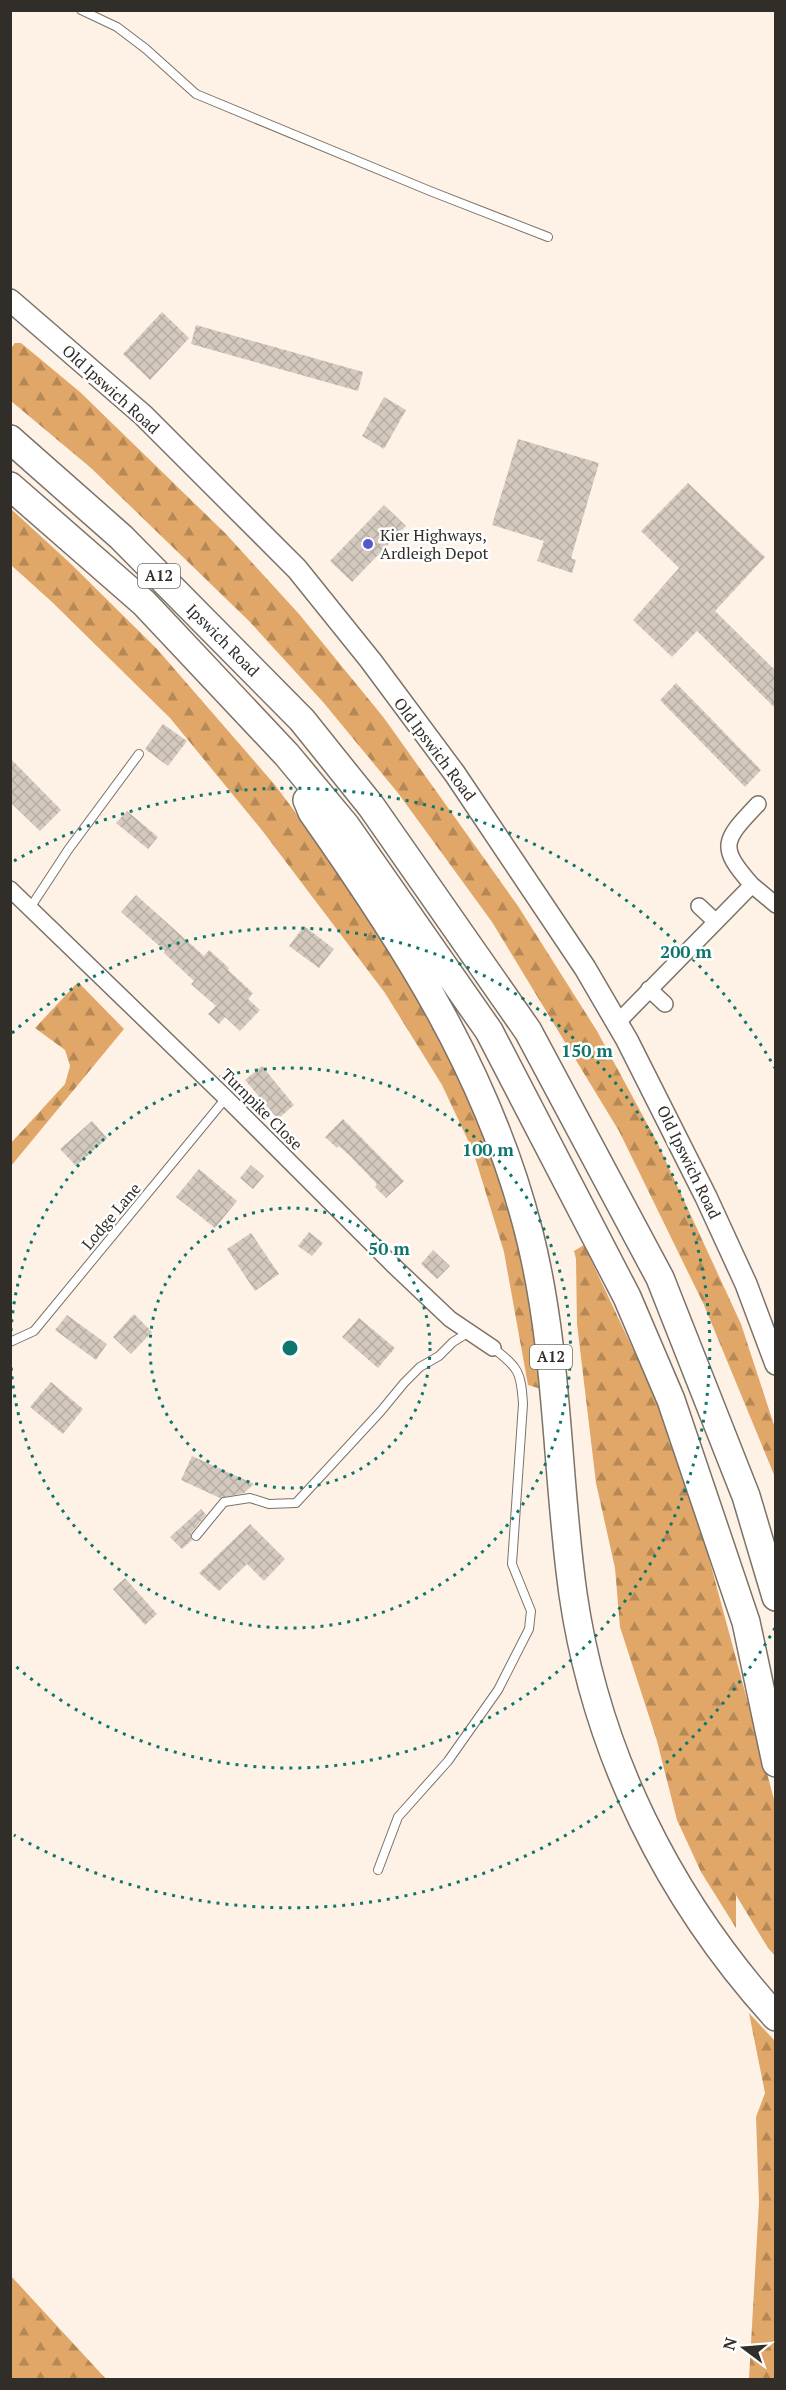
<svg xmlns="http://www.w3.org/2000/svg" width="786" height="2390" viewBox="0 0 786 2390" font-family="'PT Serif',serif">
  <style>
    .forest { fill: url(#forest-firs) }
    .building { fill: url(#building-cross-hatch) }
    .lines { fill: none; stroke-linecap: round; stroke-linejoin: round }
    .lane-casing { stroke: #7b7268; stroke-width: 10 }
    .street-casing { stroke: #7b7268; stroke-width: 18 }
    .secondary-casing { stroke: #7b7268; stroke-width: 24 }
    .highway-casing { stroke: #7b7268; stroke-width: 30 }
    .lane { stroke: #fff; stroke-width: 8 }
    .street { stroke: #fff; stroke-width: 15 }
    .secondary { stroke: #fff; stroke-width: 21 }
    .highway { stroke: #fff; stroke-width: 27 }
    .ring { fill: none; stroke: #0f766e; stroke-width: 3; stroke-dasharray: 3 6 }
    .poi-dot { fill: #5656cd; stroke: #fff; stroke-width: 2 }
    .labels { text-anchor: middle; stroke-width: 5; stroke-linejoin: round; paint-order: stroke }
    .shield { fill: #fff; stroke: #6f6c68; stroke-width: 1.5 }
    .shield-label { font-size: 15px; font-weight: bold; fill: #312d28 }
    .street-label { font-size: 16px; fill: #312d28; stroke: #fff }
    .poi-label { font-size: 16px; fill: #312d28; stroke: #fff; text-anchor: start }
    .centre { fill: #0f766e; stroke: #fff; stroke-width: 3 }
    .ring-label { font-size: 18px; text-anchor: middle; font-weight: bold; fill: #0f766e; stroke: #fff; stroke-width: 5; stroke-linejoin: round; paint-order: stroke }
  </style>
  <defs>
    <pattern id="forest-firs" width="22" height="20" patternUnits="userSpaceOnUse" patternTransform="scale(1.5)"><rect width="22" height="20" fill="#e0a768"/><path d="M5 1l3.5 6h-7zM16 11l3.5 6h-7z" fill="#b68856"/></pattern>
    <pattern id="building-cross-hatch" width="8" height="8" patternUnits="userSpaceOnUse" patternTransform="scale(1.5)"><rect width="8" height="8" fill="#d3c9be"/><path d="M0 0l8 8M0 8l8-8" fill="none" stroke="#b6ada3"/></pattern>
  </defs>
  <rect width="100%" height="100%" fill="#fef2e7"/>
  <path class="forest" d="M15 343H21L80 392 226 534 299 614 384 718 518 906 597 1031 657 1142 741 1324 775 1428V1477L704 1305 619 1131 492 922 398 793 323 702 249 621 91 468 11 401V348Z
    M11 509 70 563 157 649 275 785 336 867 415 988 470 1095 503 1186 529 1294 541 1389 528 1385 504 1252 473 1151 442 1085 385 993 261 829 170 718 52 602 11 565Z
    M78 982 124 1029 11 1166V1143L65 1084 70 1066 65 1050 35 1028Z
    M584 1245 679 1447 775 1803V1956L768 1948 736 1895V1928L701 1872 677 1820 657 1741 620 1627 615 1568 596 1483 577 1324 576 1259 574 1251Z
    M749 2013 775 2041V2379H749L759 2202 756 2117 765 2093Z
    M10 2276H11L106 2379H11Z"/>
  <path class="building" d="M162 312 189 338 150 380 123 354Z
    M196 325 363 372 358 391 191 344Z
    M384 397 406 410 384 449 362 436Z
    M518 439 599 463 571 558 576 560 572 573 537 561 544 541 492 525Z
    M688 483 765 557 715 611 776 671V709L697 631 672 657 633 620 679 568 641 531Z
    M384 505 406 526 352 582 330 561Z
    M676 683 761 770 745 787 660 700Z
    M163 724 187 741 168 766 145 749Z
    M10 758 61 810 40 831 10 802Z
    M127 811 158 837 148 849 116 823Z
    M136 895 204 956 209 950 229 968 228 970 253 993 248 999 260 1010 240 1031 225 1017 219 1024 208 1014 216 1006 191 984 194 981 164 953 165 951 121 912Z
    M304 926 334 949 319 968 289 946Z
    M262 1066 294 1105 278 1119 245 1080Z
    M343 1119 404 1181 386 1198 375 1187 377 1184 350 1156 339 1146 337 1148 325 1137Z
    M92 1121 107 1138 76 1166 60 1149Z
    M251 1165 264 1176 253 1189 240 1178Z
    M199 1169 237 1201 215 1228 176 1197Z
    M309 1232 323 1243 312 1256 298 1246Z
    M251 1233 279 1274 255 1291 227 1249Z
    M433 1250 450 1266 437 1279 421 1264Z
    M134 1314 152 1332 131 1354 113 1337Z
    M67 1315 107 1344 96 1360 55 1330Z
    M359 1318 395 1348 378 1368 342 1337Z
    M51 1382 83 1409 63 1434 30 1407Z
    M192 1456 254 1484 244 1493 220 1498 181 1480Z
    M201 1509 206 1515 191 1533 192 1540 182 1549 170 1537Z
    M250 1524 285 1559 264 1581 247 1564 219 1591 199 1573Z
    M125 1578 157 1614 145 1625 113 1589Z"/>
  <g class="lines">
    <g class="lane-casing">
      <path id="lane" d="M81 10 117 27 146 49 196 94 430 191 548 237
        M30 908 68 850 139 754
        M10 1342 34 1331 226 1098
        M196 1536 224 1502 250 1498 269 1504 296 1503 381 1411 404 1383 420 1367 439 1356 453 1342 469 1332
        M378 1870 398 1817 448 1761 498 1690 529 1629 531 1611 512 1564 523 1404C521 1372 519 1368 493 1348"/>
    </g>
    <g class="street-casing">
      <path id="street" d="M752 885 776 905
        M10 889 226 1098 393 1265 450 1319 493 1348
        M699 906 715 921
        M649 989 665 1004
        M617 1023 752 885C717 846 724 840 758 804"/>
    </g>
    <g class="secondary-casing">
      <path id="secondary" d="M10 300 143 415 297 569 371 661 455 774 585 968 627 1040 706 1197 746 1284 776 1364"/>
    </g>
    <g class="highway-casing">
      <path id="highway" d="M10 439 121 537 302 720 371 806 528 1031 660 1278 746 1496 776 1597
        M10 486 144 603 287 755 346 826 489 1031 627 1297 671 1400 746 1622 776 1763
        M307 800 312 812C405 944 489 1074 529 1233 559 1351 556 1473 573 1594 596 1752 668 1898 776 2017"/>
    </g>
    <use href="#lane" class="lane"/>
    <use href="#street" class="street"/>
    <use href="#secondary" class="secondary"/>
    <use href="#highway" class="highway"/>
  </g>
  <g class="ring">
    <circle cx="290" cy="1348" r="140"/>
    <path d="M11 1331A280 280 0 1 1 11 1365"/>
    <path d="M12 1033A420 420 0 1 1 12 1663"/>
    <path d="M775 1628A560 560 0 0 1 14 1835M14 861A560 560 0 0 1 775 1068"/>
  </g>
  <circle class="poi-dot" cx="368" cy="544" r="6"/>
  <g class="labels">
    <g class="shield">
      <rect x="138" y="564" width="42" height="24" rx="4.5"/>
      <rect x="530" y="1345" width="42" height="24" rx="4.5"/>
    </g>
    <g class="shield-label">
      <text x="159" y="581">A12</text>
      <text x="551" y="1362">A12</text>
    </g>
    <g class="street-label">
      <text transform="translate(111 389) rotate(42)" y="6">Old Ipswich Road</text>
      <text transform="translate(223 640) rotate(45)" y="6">Ipswich Road</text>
      <text transform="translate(435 749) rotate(53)" y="6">Old Ipswich Road</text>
      <text transform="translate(262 1109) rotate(45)" y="6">Turnpike Close</text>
      <text transform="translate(689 1162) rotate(64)" y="6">Old Ipswich Road</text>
      <text transform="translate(111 1216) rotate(-50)" y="6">Lodge Lane</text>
    </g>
    <g class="poi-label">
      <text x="380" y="541">Kier Highways,<tspan x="380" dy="18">Ardleigh Depot</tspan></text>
    </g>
  </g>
  <circle cx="290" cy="1348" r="9" class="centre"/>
  <g class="ring-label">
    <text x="686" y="958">200 m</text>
    <text x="587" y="1057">150 m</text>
    <text x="488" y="1156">100 m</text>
    <text x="389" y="1255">50 m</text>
  </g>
  <rect width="786" height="2390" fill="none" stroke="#312d28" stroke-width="24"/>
  <g transform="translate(744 2348) rotate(286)" stroke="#ffffff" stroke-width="4.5" paint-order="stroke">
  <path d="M0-4.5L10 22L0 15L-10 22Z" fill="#312d28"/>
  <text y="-9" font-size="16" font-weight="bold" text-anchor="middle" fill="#312d28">N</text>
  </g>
</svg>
